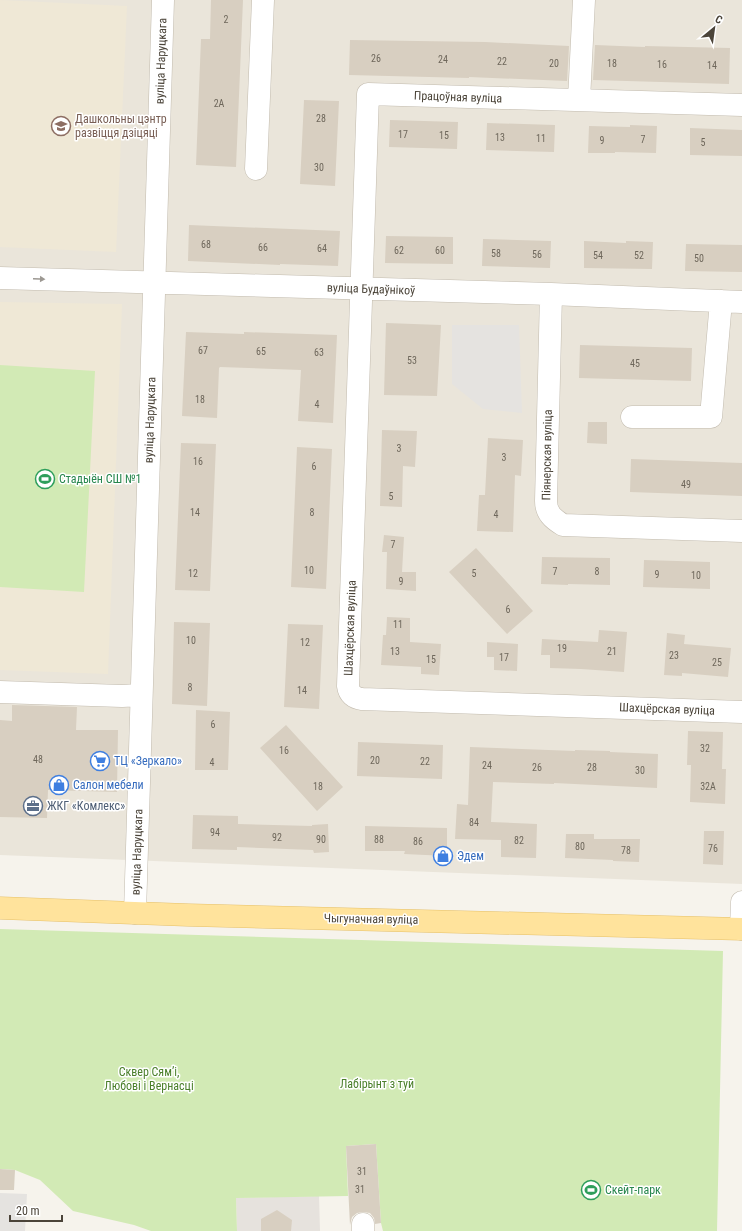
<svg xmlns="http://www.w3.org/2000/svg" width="742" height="1231" viewBox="0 0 742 1231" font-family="'Roboto Condensed',sans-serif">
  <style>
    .residential { fill: #eae5da }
    .industrial { fill: #e6e2dd }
    .education { fill: #efe8d6 }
    .green { fill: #d2eab5 }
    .parking { fill: #e5e3e0 }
    .building { fill: #d8cfc1 }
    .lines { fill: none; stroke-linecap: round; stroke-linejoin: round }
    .minor-casing { stroke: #c2bbae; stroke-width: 23 }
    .major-casing { stroke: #e6c16a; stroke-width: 23 }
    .minor { stroke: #fff; stroke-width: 22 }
    .major { stroke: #ffe39c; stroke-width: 22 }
    .oneway { fill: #9c9892 }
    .labels { text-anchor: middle; stroke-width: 3; stroke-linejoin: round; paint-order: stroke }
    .number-label { font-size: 10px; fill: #6e675b }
    .street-label { font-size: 12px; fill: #4b4439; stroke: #fff }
    .education-label { font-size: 12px; fill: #785e54; stroke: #fff; text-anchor: start }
    .leisure-label { font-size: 12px; fill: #27864d; stroke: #fff; text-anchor: start }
    .shop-label { font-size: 12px; fill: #366cbe; stroke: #fff; text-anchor: start }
    .service-label { font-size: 12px; fill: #4e5e75; stroke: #fff; text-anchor: start }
    .park-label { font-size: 12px; fill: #4a7f2a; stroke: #fff }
  </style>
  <rect width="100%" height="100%" fill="#f6f3ec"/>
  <path class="residential" d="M0 0H742V884L0 855Z"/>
  <path class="industrial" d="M319 1196 320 1231H237L236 1198Z"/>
  <path class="education" d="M0 0 127 6 116 252 0 247Z
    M0 302 122 304 108 674 0 670Z"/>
  <path class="green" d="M0 365 95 371 84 592 0 587Z
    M0 929 723 951 717 1231H383L381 1223 376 1144 346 1146 348 1196 236 1198 237 1231H151L134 1225 73 1211 40 1180 15 1170 0 1169Z"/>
  <path class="parking" d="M452 325H519L522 413 483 409 452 384Z
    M0 1193 27 1194 25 1231H0Z"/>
  <path class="building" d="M211 0H243L236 167 196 165 201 39H210Z
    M350 40 485 42 569 46 567 81 469 77V78L349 75Z
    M595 45 645 47V46L730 48 729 84 593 80Z
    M304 100 339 101 335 186 300 184Z
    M390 120 458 122 457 149 389 147Z
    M487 123 555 125 554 152 486 150Z
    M630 125 657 126 656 153 615 152V153H588L589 126 630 127Z
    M690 128 742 130V156L690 155Z
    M189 225 340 231 338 266 280 264V265L188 261Z
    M386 236 453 237V264L385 263Z
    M483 239 551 241 550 268 482 266Z
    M584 241 626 243V241L653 242 652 269 584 268Z
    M686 244 742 245V272L685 271Z
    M386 323 441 325 437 396 384 395Z
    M186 332 244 334V332L337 335 333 423 298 421 301 370 220 367 219 368 217 418 182 416Z
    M580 345 692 348 691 381 579 378Z
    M588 422H607V444L587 443Z
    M382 430 417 431 415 467 403 466 402 507 380 506Z
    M488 438 523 440 521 476 515 475 513 532 477 531 479 495H485Z
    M181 443 216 444 210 591 175 590Z
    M297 447 332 449 326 589 291 587Z
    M631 459 742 463V496L630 492Z
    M384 535 404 537 402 572H416V591L386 589 387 552H382Z
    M476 548 533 611 507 634 449 572Z
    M542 557 610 558V585L568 584V585L541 584Z
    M644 560 710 562V589L643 587Z
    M387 617 410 618V642L441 644 439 675 421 674V667L381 665 383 635H386Z
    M174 622 210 623 207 706 172 704Z
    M288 624 323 625 319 709 284 707Z
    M599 630 627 632 624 672 581 669 550 668V655H541L542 639 598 642Z
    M667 633 685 635 684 644 731 648 728 677 682 673V676L664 675Z
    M487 642 518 644 517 671 494 670V657H487Z
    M12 705 77 707 76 730H118L117 792 48 790 47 818 0 817V720L12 721Z
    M196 710 230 712 228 770H195Z
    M286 725 343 787 317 811 260 748Z
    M688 731 723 732 722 769H726L725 804 690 802 691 765H687Z
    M358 742 443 745 442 779 357 776Z
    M470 747 575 751V750L610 751V752L658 754 657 788 554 783V784L493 782 491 822 537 824 536 858 501 857V840L455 839 457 804 468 805Z
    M193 815 238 816V824L312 826V825L328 824 329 852 314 853 313 850 237 847V850L192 849Z
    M365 826 447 828V856L404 854 405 851H365Z
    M704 831H724L723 865 703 864Z
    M566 834H594V839H640L639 862 613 861V860L565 858Z
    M376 1144 381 1223 375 1224 374 1218 370 1213 363 1212 357 1213 352 1217 350 1225 346 1146Z
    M0 1169 15 1170 14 1190H0Z
    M277 1210 292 1220 291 1231H261V1219Z"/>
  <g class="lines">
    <g class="minor-casing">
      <path id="minor" d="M579 100 584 0
        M742 105 368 94 348 686C349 694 354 698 362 699L742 712
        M256 169 263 0
        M0 278 551 294 742 302
        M551 294 546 501C546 513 553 519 563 525L742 531
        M632 417H711L721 301
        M0 692 122 696 141 695
        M135 913 163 0
        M741 929 742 902
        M363 1231V1224"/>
    </g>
    <g class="major-casing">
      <path id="major" d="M0 908 188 915 742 929"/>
    </g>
    <use href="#minor" class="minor"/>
    <use href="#major" class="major"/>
  </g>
  <defs><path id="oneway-solid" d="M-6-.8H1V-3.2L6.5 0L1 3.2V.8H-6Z"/></defs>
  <use class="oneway" href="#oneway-solid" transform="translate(39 279) rotate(2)"/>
  <defs>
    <g id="school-ring" transform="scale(1)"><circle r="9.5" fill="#fff" stroke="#8d6e63" stroke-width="1.5"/><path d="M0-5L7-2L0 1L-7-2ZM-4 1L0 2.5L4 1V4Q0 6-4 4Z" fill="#8d6e63"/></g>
    <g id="stadium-ring" transform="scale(1)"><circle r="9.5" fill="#fff" stroke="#2e9e5b" stroke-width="1.5"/><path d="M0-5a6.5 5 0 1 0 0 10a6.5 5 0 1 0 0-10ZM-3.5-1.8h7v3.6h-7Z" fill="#2e9e5b"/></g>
    <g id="supermarket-ring" transform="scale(1)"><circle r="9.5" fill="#fff" stroke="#3f7fe0" stroke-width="1.5"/><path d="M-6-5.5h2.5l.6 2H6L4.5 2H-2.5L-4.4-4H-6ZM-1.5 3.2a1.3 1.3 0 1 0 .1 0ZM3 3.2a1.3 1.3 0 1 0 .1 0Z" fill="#3f7fe0"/></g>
    <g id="shop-ring" transform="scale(1)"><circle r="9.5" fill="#fff" stroke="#3f7fe0" stroke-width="1.5"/><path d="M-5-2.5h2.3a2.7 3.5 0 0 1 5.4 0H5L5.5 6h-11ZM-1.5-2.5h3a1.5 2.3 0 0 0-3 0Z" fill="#3f7fe0"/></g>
    <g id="office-ring" transform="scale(1)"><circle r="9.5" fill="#fff" stroke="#5c6f8a" stroke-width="1.5"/><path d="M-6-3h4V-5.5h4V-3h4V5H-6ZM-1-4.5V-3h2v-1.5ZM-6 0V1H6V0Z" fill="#5c6f8a"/></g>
  </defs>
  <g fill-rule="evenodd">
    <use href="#school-ring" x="61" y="126"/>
    <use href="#stadium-ring" x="45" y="479"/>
    <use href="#supermarket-ring" x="100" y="761"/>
    <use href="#shop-ring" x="59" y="785"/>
    <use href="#office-ring" x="33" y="806"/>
    <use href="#shop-ring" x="443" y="856"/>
    <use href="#stadium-ring" x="591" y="1190"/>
  </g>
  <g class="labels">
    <g class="number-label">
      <text x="226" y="23">2</text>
      <text x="376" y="62">26</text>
      <text x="443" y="63">24</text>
      <text x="502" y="65">22</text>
      <text x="554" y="67">20</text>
      <text x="612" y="67">18</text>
      <text x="662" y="68">16</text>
      <text x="712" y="69">14</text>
      <text x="219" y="107">2А</text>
      <text x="321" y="122">28</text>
      <text x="403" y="138">17</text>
      <text x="444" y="139">15</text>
      <text x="500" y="141">13</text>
      <text x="541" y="142">11</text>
      <text x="643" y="143">7</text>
      <text x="602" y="144">9</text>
      <text x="703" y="146">5</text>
      <text x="319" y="171">30</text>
      <text x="206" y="248">68</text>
      <text x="263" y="251">66</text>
      <text x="322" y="252">64</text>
      <text x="399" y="254">62</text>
      <text x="440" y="254">60</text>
      <text x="496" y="257">58</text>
      <text x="537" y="258">56</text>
      <text x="598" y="259">54</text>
      <text x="639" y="259">52</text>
      <text x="699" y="262">50</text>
      <text x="203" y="354">67</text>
      <text x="261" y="355">65</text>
      <text x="319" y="356">63</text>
      <text x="412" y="364">53</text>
      <text x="635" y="367">45</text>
      <text x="200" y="403">18</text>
      <text x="317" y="408">4</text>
      <text x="399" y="452">3</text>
      <text x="504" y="461">3</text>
      <text x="198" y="465">16</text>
      <text x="314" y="470">6</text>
      <text x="686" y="488">49</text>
      <text x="391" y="500">5</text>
      <text x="195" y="516">14</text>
      <text x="312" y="516">8</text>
      <text x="496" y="518">4</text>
      <text x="393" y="548">7</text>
      <text x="309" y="574">10</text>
      <text x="555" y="575">7</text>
      <text x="597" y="575">8</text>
      <text x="193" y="577">12</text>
      <text x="474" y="577">5</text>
      <text x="657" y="578">9</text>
      <text x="696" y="579">10</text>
      <text x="401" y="585">9</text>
      <text x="508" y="613">6</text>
      <text x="398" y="628">11</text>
      <text x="191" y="644">10</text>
      <text x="305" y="646">12</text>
      <text x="562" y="652">19</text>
      <text x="395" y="655">13</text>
      <text x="612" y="655">21</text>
      <text x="674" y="659">23</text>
      <text x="504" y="661">17</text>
      <text x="431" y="663">15</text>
      <text x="717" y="666">25</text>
      <text x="190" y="691">8</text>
      <text x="302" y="694">14</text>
      <text x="213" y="728">6</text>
      <text x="705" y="752">32</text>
      <text x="284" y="754">16</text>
      <text x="38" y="763">48</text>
      <text x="375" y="764">20</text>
      <text x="425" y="765">22</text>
      <text x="212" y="766">4</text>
      <text x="487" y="769">24</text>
      <text x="537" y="771">26</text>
      <text x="592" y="771">28</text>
      <text x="640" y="774">30</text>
      <text x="318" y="790">18</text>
      <text x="708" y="790">32А</text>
      <text x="474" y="826">84</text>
      <text x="215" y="836">94</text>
      <text x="277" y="841">92</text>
      <text x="321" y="843">90</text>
      <text x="379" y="843">88</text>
      <text x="519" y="844">82</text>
      <text x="418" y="845">86</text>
      <text x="580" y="850">80</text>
      <text x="713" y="852">76</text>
      <text x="626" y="854">78</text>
      <text x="362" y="1175">31</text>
      <text x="360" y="1193">31</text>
    </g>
    <g class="street-label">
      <text transform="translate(161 61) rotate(-88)" y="4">вуліца Наруцкага</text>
      <text transform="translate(458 97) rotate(2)" y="4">Працоўная вуліца</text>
      <text transform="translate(371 289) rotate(2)" y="4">вуліца Будаўнікоў</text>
      <text transform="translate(150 420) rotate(-88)" y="4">вуліца Наруцкага</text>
      <text transform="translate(547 455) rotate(-89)" y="4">Піянерская вуліца</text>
      <text transform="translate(350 628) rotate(-88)" y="4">Шахцёрская вуліца</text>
      <text transform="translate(667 709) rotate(2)" y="4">Шахцёрская вуліца</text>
      <text transform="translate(137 852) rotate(-88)" y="4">вуліца Наруцкага</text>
      <text transform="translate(371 919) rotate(1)" y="4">Чыгуначная вуліца</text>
    </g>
    <g class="education-label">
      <text x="75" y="123">Дашкольны цэнтр<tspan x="75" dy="14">развіцця дзіцяці</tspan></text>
    </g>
    <g class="leisure-label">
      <text x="59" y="483">Стадыён СШ №1</text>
      <text x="605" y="1194">Скейт-парк</text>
    </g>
    <g class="shop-label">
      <text x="114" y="765">ТЦ «Зеркало»</text>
      <text x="73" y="789">Салон мебели</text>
      <text x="457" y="860">Эдем</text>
    </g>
    <g class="service-label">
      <text x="47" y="810">ЖКГ «Комлекс»</text>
    </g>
    <g class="park-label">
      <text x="149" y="1076">Сквер Сямʼі,<tspan x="149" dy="14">Любові і Вернасці</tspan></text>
      <text x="377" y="1088">Лабірынт з туй</text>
    </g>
  </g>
  <g transform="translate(714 28) rotate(29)" stroke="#ffffff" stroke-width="3" paint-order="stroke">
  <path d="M0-3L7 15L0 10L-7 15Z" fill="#4b4439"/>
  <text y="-6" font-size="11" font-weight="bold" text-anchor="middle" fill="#4b4439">С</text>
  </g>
  <path d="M10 1215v6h52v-6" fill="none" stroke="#4b4439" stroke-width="2"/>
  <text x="16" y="1215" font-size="12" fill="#4b4439" stroke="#ffffff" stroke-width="3" paint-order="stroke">20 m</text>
</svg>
